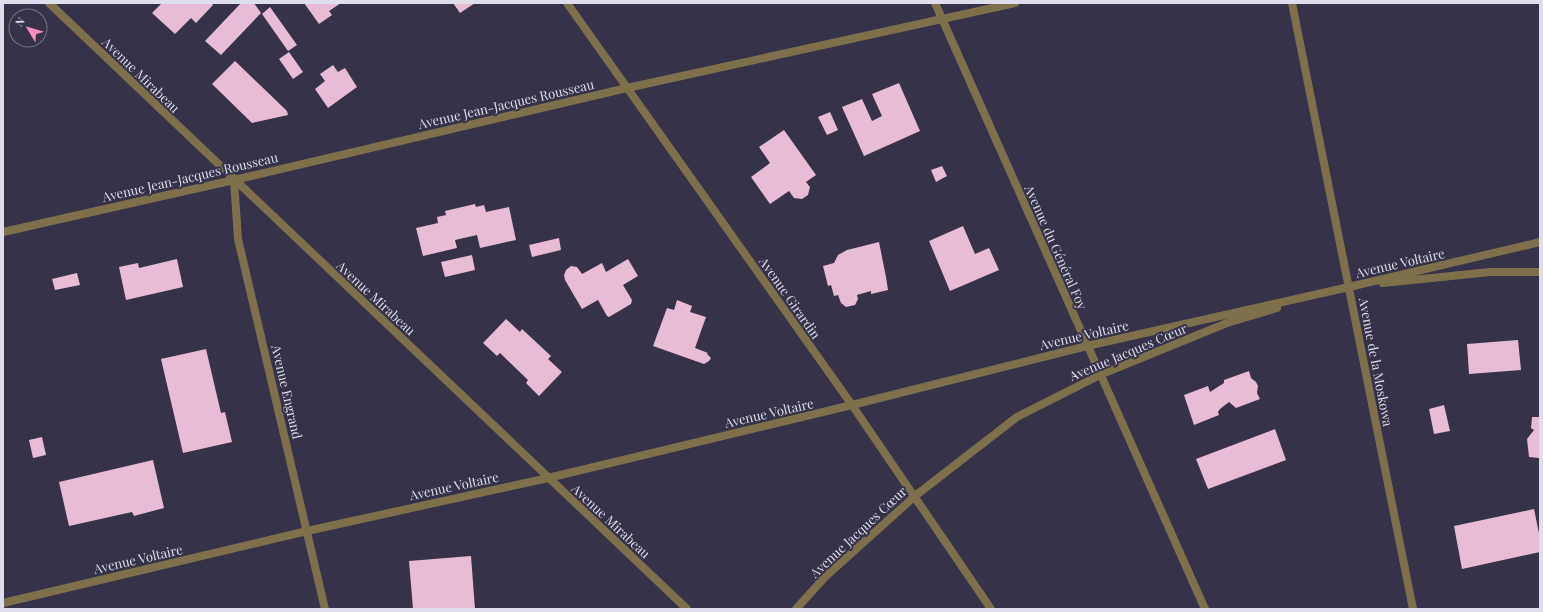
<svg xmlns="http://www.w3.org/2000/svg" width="1543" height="612" viewBox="0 0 1543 612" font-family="'Playfair Display',serif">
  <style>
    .building { fill: #e8bcd5 }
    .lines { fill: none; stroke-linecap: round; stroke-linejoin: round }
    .minor { stroke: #7f704c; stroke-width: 8 }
    .labels { text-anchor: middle; stroke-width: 4; stroke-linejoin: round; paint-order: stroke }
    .street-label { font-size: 13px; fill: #dfdeec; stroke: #353249 }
  </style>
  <rect width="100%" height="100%" fill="#353249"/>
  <path class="building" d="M162 3H211L213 5 196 23 191 18 175 34 152 13Z
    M241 3H254L261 13 221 55 205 41Z
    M304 3H341L329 11 332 15 319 24Z
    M453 3H475L460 13Z
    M270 7 297 45 288 51 262 14Z
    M289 52 303 72 293 79 279 59Z
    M235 61 287 111 288 115 252 123 212 84Z
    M333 65 338 72 345 68 357 87 328 108 315 89 325 81 320 74Z
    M899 83 920 131 864 156 842 107 862 99 872 121 882 116 872 94Z
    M830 112 838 130 827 135 818 117Z
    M784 130 816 175 806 182 810 187 808 195 802 199 794 198 789 191 770 204 751 177 770 163 759 147Z
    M942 166 947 176 936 182 931 170Z
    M475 204 476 207 484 205 486 212 509 207 516 240 480 248 477 235 455 240 457 248 423 256 416 228 438 223 437 217 446 215 445 211Z
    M963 226 975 254 989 248 999 270 950 291 929 241Z
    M559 238 561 250 532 257 529 245Z
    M879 242 886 277 888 290 871 294V291L857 295 858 299 855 305 846 307 841 303 838 295 834 296 831 285 828 286 823 266 834 263 838 255 847 250Z
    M472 255 475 270 445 277 441 262Z
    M177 259 183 287 126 300 119 267 138 263 139 268Z
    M628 259 638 276 623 285 632 300 631 304 609 317 607 316 598 300 582 309 565 280 564 275 566 270 571 266 577 267 582 274 602 263 606 272Z
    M77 273 80 285 55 290 52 279Z
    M677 300 692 306 690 312 706 317 695 348 708 353 707 354 711 358 709 361 704 364 653 346 667 308 674 310Z
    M506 319 520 332 522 329 551 356 548 359 562 372 539 396 526 383 528 380 500 353 497 356 483 343Z
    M1518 340 1521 370 1469 374 1467 344Z
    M206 349 221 413 225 412 232 442 183 453 161 359Z
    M1249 371 1251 378 1256 382 1258 386 1257 393 1260 399 1236 408 1229 402 1220 409 1218 412 1219 415 1194 425 1184 395 1208 386 1210 392 1224 383V380Z
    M1444 405 1450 431 1434 434 1429 409Z
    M1532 417H1540L1539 458 1529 457 1527 439 1534 430 1531 428Z
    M1275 429 1286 460 1208 489 1196 459Z
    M42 437 46 455 33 458 29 440Z
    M153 460 164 508 134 516 132 512 69 526 59 482Z
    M1534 509 1540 538V552L1462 569 1454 526Z
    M471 556 475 609H413L409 561Z"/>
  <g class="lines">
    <path class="minor" d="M49 3 687 609
      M567 3 852 405 991 609
      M935 3 1205 609
      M1292 3 1413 609
      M234 180 238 239 325 609
      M3 232 234 180 627 88 1015 3
      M1383 283 1490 272H1540
      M3 603 307 531 548 478 852 405 1087 346 1349 287 1540 242
      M796 609 825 577 915 496 1017 417 1102 374 1227 323 1277 308"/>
  </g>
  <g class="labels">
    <g class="street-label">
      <text transform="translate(141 75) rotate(44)" y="5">Avenue Mirabeau</text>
      <text transform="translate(506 104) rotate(-13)" y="5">Avenue Jean-Jacques Rousseau</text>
      <text transform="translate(190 177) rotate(-13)" y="5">Avenue Jean-Jacques Rousseau</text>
      <text transform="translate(1056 247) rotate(66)" y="5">Avenue du Général Foy</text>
      <text transform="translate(1400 263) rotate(-13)" y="5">Avenue Voltaire</text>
      <text transform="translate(376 298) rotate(43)" y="5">Avenue Mirabeau</text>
      <text transform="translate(790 298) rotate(55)" y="5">Avenue Girardin</text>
      <text transform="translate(1084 335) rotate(-13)" y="5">Avenue Voltaire</text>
      <text transform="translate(1128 352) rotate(-23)" y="5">Avenue Jacques Cœur</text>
      <text transform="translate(1376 362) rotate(79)" y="5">Avenue de la Moskowa</text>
      <text transform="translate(287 392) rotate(77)" y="5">Avenue Engrand</text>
      <text transform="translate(769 413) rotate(-13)" y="5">Avenue Voltaire</text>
      <text transform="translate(454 486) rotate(-12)" y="5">Avenue Voltaire</text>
      <text transform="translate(611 521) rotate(43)" y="5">Avenue Mirabeau</text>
      <text transform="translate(858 532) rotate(-43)" y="5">Avenue Jacques Cœur</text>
      <text transform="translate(138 559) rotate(-13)" y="5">Avenue Voltaire</text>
    </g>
  </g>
  <rect width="1543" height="612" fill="none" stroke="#dfdeec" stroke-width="8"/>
  <g transform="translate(28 28) rotate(308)"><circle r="19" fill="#353249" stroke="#79778a"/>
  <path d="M0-3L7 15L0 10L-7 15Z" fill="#fd8ebf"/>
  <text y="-6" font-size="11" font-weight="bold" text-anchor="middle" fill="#dfdeec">N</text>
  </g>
</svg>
